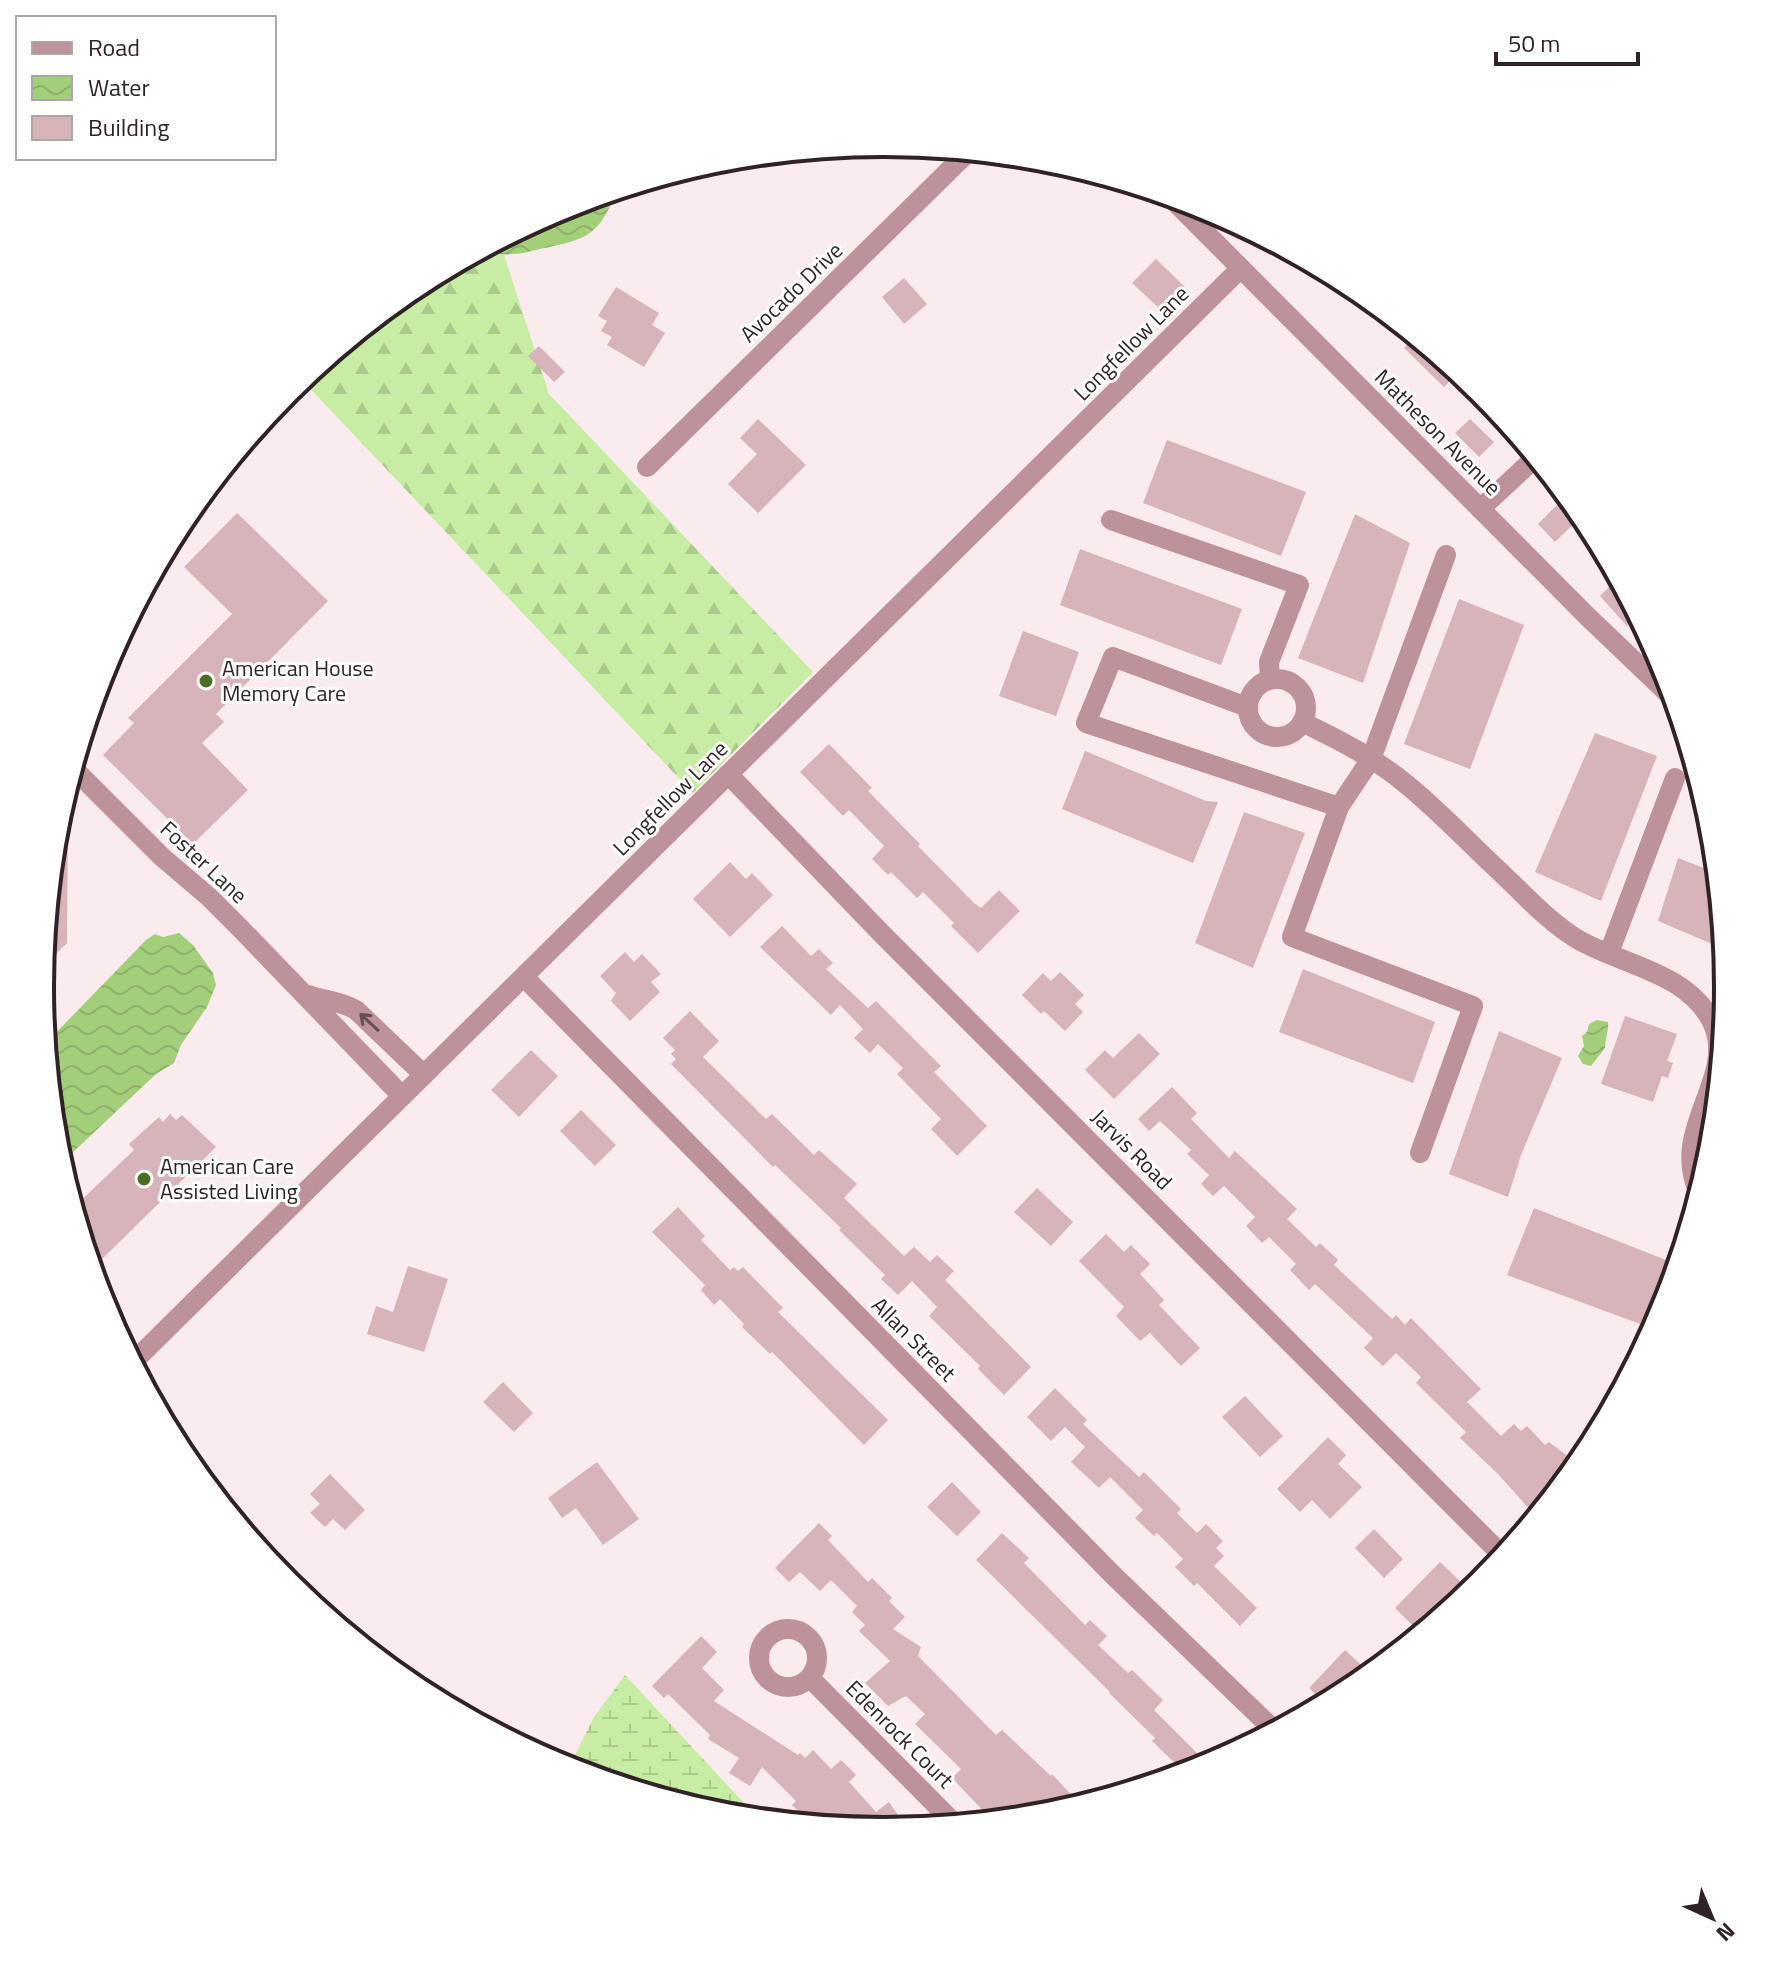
<svg xmlns="http://www.w3.org/2000/svg" width="1768" height="1974" viewBox="0 0 1768 1974" font-family="'Titillium Web',sans-serif">
  <style>
    .forest { fill: url(#forest-firs) }
    .wetland { fill: url(#wetland-marsh) }
    .water { fill: url(#water-waves) }
    .building { fill: #d6b4ba }
    .lines { fill: none; stroke-linecap: round; stroke-linejoin: round }
    .minor { stroke: #be929a; stroke-width: 20 }
    .oneway { stroke: #694f54 }
    .poi-dot { fill: #4b6d24; stroke: #fff; stroke-width: 3 }
    .labels { text-anchor: middle; stroke-width: 6; stroke-linejoin: round; paint-order: stroke }
    .street-label { font-size: 22px; fill: #302325; stroke: #fff }
    .poi-label { font-size: 22px; fill: #302325; stroke: #fff; text-anchor: start }
    .rim { fill: none; stroke: #302325; stroke-width: 4 }
  </style>
  <defs>
    <pattern id="forest-firs" width="22" height="20" patternUnits="userSpaceOnUse" patternTransform="scale(2)"><rect width="22" height="20" fill="#c7eda4"/><path d="M5 1l3.5 6h-7zM16 11l3.5 6h-7z" fill="#abcb8d"/></pattern>
    <pattern id="wetland-marsh" width="20" height="14" patternUnits="userSpaceOnUse" patternTransform="scale(2)"><rect width="20" height="14" fill="#c7eda4"/><path d="M1 5h8M5 5V1M11 12h8M15 12V8" fill="none" stroke="#abcb8d"/></pattern>
    <pattern id="water-waves" width="16" height="10" patternUnits="userSpaceOnUse" patternTransform="scale(2)"><rect width="16" height="10" fill="#a4cf7a"/><path d="M0 5q4-4 8 0t8 0" fill="none" stroke="#8eb169"/></pattern>
  </defs>
  <rect width="100%" height="100%" fill="#faecee"/>
  <path class="forest" d="M481 250 504 255 549 394 813 672 693 793 301 379 415 285Z"/>
  <path class="wetland" d="M625 1675 744 1803 747 1817 719 1815 568 1769 594 1717Z"/>
  <path class="water" d="M616 191C599 240 581 240 536 250 516 255 501 257 481 250L561 207Z
    M179 933 193 945 213 973 216 985 207 1007 181 1045 174 1063 156 1074 70 1155 59 1160 46 1043 146 940 155 934 163 937Z
    M1597 1020 1608 1022C1609 1031 1605 1039 1605 1048L1591 1066 1583 1064 1578 1056 1584 1046 1582 1036 1587 1032 1589 1024Z"/>
  <path class="building" d="M1156 259 1185 287 1162 311 1132 283Z
    M904 278 927 304 904 324 882 297Z
    M616 287 659 313 652 325 665 333 644 367 607 345 612 337 601 331 607 321 598 316Z
    M1415 336 1459 372 1444 387 1404 348Z
    M539 346 565 372 554 382 528 356Z
    M758 419 806 465 758 513 728 484 757 454 740 438Z
    M1470 419 1494 442 1479 457 1455 433Z
    M1167 440 1306 492 1281 556 1143 503Z
    M1567 495 1583 515 1555 542 1538 524Z
    M237 513 328 601 216 714 224 722 202 743 248 790 193 844 103 755 134 723 128 718 232 614 184 567Z
    M1355 514 1410 543 1363 683 1298 658Z
    M1080 549 1242 609 1221 665 1060 605Z
    M1618 578 1638 615 1627 626 1600 596Z
    M1459 599 1524 625 1470 769 1404 744Z
    M1023 631 1079 652 1056 716 999 696Z
    M1595 733 1657 756 1601 901 1535 872Z
    M829 744 872 788 868 791 920 844 918 846 974 903 981 908 999 890 1020 911 978 953 951 926 954 923 923 892 917 898 891 872 888 875 872 859 884 846 849 810 843 816 800 772Z
    M1085 751 1206 801 1218 802 1193 863 1062 809Z
    M1244 812 1305 833 1253 968 1195 943Z
    M58 816H68L67 943 42 968Z
    M1678 858 1717 873 1724 949 1658 921Z
    M730 862 746 879 752 873 773 895 730 937 693 899Z
    M782 926 811 956 819 949 833 963 826 969 868 1008 876 1001 941 1066 934 1072 987 1126 957 1156 931 1129 941 1119 897 1074 903 1068 878 1044 870 1053 854 1038 863 1029 840 1005 831 1015 760 947Z
    M625 952 634 962 642 954 661 974 651 982 660 992 630 1021 611 1001 616 993 600 976Z
    M1303 969 1435 1022 1413 1083 1279 1032Z
    M1060 972 1084 995 1075 1004 1083 1012 1065 1031 1044 1011 1041 1014 1022 995 1043 973 1051 981Z
    M690 1011 719 1041 703 1057 766 1119 772 1114 814 1155 819 1150 857 1184 844 1198 904 1256 914 1247 930 1262 937 1255 954 1271 945 1280 1031 1367 1004 1395 978 1369 980 1366 929 1316 937 1307 912 1281 898 1295 881 1279 885 1275 839 1230 841 1228 775 1165 773 1167 671 1064 676 1059 671 1054 675 1050 663 1038Z
    M1625 1016 1677 1034 1667 1061 1673 1063 1668 1078 1662 1076 1653 1102 1601 1084Z
    M1499 1031 1562 1058 1521 1155 1508 1197 1449 1174Z
    M1139 1033 1160 1054 1114 1099 1085 1070 1105 1050 1113 1058Z
    M531 1050 558 1076 519 1117 491 1090Z
    M1172 1087 1197 1113 1191 1119 1229 1158 1235 1151 1297 1209 1287 1219 1316 1247 1320 1243 1338 1260 1334 1265 1392 1319 1396 1315 1405 1325 1411 1318 1481 1389 1467 1402 1501 1436 1514 1424 1521 1431 1527 1426 1545 1445 1549 1442 1565 1454 1576 1468 1533 1513 1497 1473 1460 1438 1466 1432 1416 1383 1421 1377 1396 1353 1383 1366 1364 1348 1373 1338 1315 1284 1309 1290 1290 1270 1296 1264 1269 1237 1262 1243 1246 1226 1255 1217 1224 1186 1213 1196 1201 1184 1209 1175 1187 1154 1191 1150 1160 1121 1149 1131 1138 1119Z
    M581 1110 616 1145 595 1166 560 1131Z
    M170 1114 176 1120 182 1115 216 1147 92 1269 73 1208 134 1150 129 1144 159 1117 163 1122Z
    M1037 1188 1073 1222 1051 1246 1014 1212Z
    M678 1207 705 1236 701 1240 730 1270 734 1267 738 1271 743 1267 783 1308 778 1312 888 1420 864 1445 772 1352 770 1354 742 1327 744 1324 720 1299 714 1305 701 1290 705 1285 652 1232Z
    M1534 1208 1671 1262 1654 1329 1507 1275Z
    M1106 1234 1124 1252 1131 1245 1150 1264 1140 1274 1164 1300 1159 1305 1200 1348 1181 1366 1150 1333 1140 1341 1116 1316 1124 1307 1079 1261Z
    M408 1266 448 1279 424 1352 367 1334 376 1306 393 1312Z
    M503 1382 533 1413 514 1432 483 1402Z
    M1055 1388 1087 1420 1083 1424 1139 1477 1144 1472 1181 1509 1177 1513 1197 1533 1206 1524 1223 1541 1216 1548 1224 1556 1214 1566 1257 1608 1240 1626 1197 1583 1194 1586 1175 1567 1183 1559 1157 1533 1154 1536 1135 1518 1143 1510 1110 1477 1099 1488 1071 1462 1085 1447 1065 1427 1051 1441 1027 1417Z
    M1245 1396 1283 1436 1260 1457 1222 1417Z
    M1328 1437 1346 1455 1338 1464 1362 1487 1330 1519 1312 1500 1300 1512 1277 1489Z
    M597 1462 639 1519 603 1545 576 1508 562 1518 548 1498Z
    M330 1474 365 1510 345 1530 333 1519 325 1527 310 1513 320 1504 310 1494Z
    M952 1482 981 1512 957 1536 927 1507Z
    M819 1523 832 1536 828 1540 868 1582 872 1578 892 1598 889 1601 905 1617 893 1629 921 1647 918 1656 996 1735 1002 1730 1051 1776 1052 1774 1081 1805 1048 1815 992 1820 952 1778 961 1769 915 1724 925 1714 906 1696 888 1706 865 1683 890 1661 859 1631 865 1625 852 1612 857 1606 831 1580 820 1591 800 1572 789 1582 775 1568Z
    M1374 1529 1403 1559 1384 1578 1355 1548Z
    M1002 1533 1029 1558 1024 1563 1085 1625 1090 1620 1107 1636 1098 1645 1128 1673 1132 1670 1163 1700 1154 1710 1201 1757 1185 1773 1152 1741 1155 1738 1109 1693 1110 1692 976 1560Z
    M1440 1562 1462 1583 1417 1630 1395 1608Z
    M701 1636 717 1652 702 1668 724 1690 714 1701 798 1755 800 1753 805 1758 813 1750 831 1769 841 1760 856 1775 849 1782 876 1812 889 1802 900 1818 884 1831 811 1824 792 1805 796 1801 762 1767 750 1786 729 1773 739 1758 708 1739 710 1735 668 1694 664 1698 652 1686Z
    M1345 1650 1371 1674 1353 1689 1349 1686 1339 1696 1325 1704 1309 1688Z"/>
  <g class="lines">
    <path class="minor" d="M1169 196 1588 617 1675 700
      M647 467 969 151
      M1480 509 1536 457
      M1111 520 1299 585 1269 662 1270 679
      M1248 708a29 29 0 1 1 58 0a29 29 0 1 1-58 0Z
      M1247 707 1113 657 1086 723 1339 807
      M1302 722C1339 740 1375 758 1406 784 1437 809 1465 839 1495 867 1521 891 1546 920 1577 939 1621 965 1689 972 1713 1024 1737 1079 1669 1129 1699 1193
      M73 768 162 857 209 897 241 929 402 1096
      M728 774 882 934 1503 1556
      M1609 953 1675 778
      M524 977 1114 1576 1275 1731
      M305 994C321 1000 341 1001 356 1010L424 1075
      M1420 1153 1473 1006 1292 937 1339 807 1371 759 1446 555
      M132 1363 1241 268
      M759 1658a29 29 0 1 1 58 0a29 29 0 1 1-58 0Z
      M810 1678 955 1824"/>
  </g>
  <defs><path id="oneway-shaft" d="M-6 0H5M1.5-3L5.5 0L1.5 3" fill="none" stroke-width="1.6" stroke-linecap="round" stroke-linejoin="round" transform="scale(2)"/></defs>
  <use class="oneway" href="#oneway-shaft" transform="translate(369 1022) rotate(-137)"/>
  <g class="poi-dot">
    <circle cx="206" cy="681" r="8"/>
    <circle cx="144" cy="1179" r="8"/>
  </g>
  <g class="labels">
    <g class="street-label">
      <text transform="translate(791 292) rotate(-44)" y="8">Avocado Drive</text>
      <text transform="translate(1131 343) rotate(-45)" y="8">Longfellow Lane</text>
      <text transform="translate(1438 432) rotate(45)" y="8">Matheson Avenue</text>
      <text transform="translate(670 798) rotate(-45)" y="8">Longfellow Lane</text>
      <text transform="translate(204 862) rotate(43)" y="8">Foster Lane</text>
      <text transform="translate(1132 1149) rotate(45)" y="8">Jarvis Road</text>
      <text transform="translate(914 1339) rotate(45)" y="8">Allan Street</text>
      <text transform="translate(900 1734) rotate(45)" y="8">Edenrock Court</text>
    </g>
    <g class="poi-label">
      <text x="222" y="676">American House<tspan x="222" dy="25">Memory Care</tspan></text>
      <text x="160" y="1174">American Care<tspan x="160" dy="25">Assisted Living</tspan></text>
    </g>
  </g>
  <path d="M0 0H1768V1974H0ZM54 987a830 830 0 1 1 1660 0a830 830 0 1 1-1660 0Z" fill="#fff" fill-rule="evenodd"/>
  <path class="rim" d="M54 987a830 830 0 1 1 1660 0a830 830 0 1 1-1660 0Z"/>
  <rect x="16" y="16" width="260" height="144" fill="#ffffff" stroke="#aca7a8" stroke-width="2"/>
  <rect x="32" y="42" width="40" height="12" fill="#be929a" stroke="#aca7a8" stroke-width="2"/>
  <text x="88" y="56" font-size="24" fill="#302325">Road</text>
  <rect x="32" y="76" width="40" height="24" fill="url(#water-waves)" stroke="#aca7a8" stroke-width="2"/>
  <text x="88" y="96" font-size="24" fill="#302325">Water</text>
  <rect x="32" y="116" width="40" height="24" fill="#d6b4ba" stroke="#aca7a8" stroke-width="2"/>
  <text x="88" y="136" font-size="24" fill="#302325">Building</text>
  <g transform="translate(1712 1918) rotate(136)" stroke="#ffffff" stroke-width="6" paint-order="stroke">
  <path d="M0-6L14 30L0 20L-14 30Z" fill="#302325"/>
  <text y="-12" font-size="22" font-weight="bold" text-anchor="middle" fill="#302325">N</text>
  </g>
  <path d="M1496 52v12h142v-12" fill="none" stroke="#302325" stroke-width="4"/>
  <text x="1508" y="52" font-size="24" fill="#302325" stroke="#ffffff" stroke-width="6" paint-order="stroke">50 m</text>
</svg>
